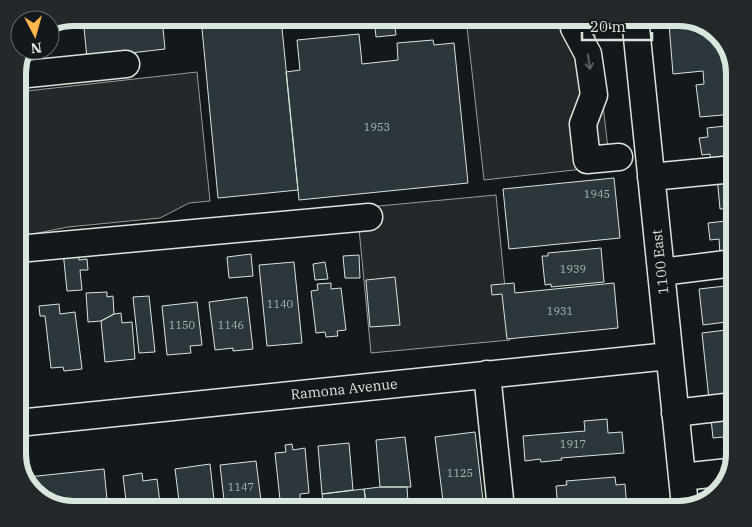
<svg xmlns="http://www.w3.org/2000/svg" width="752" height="527" viewBox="0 0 752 527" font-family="'IBM Plex Serif',serif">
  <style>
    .parking { fill: #24282b; stroke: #939e99 }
    .building { fill: #2c363c; stroke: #d8e6dc }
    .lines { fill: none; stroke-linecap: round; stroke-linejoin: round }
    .minor-casing { stroke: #d8e6dc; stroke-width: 29 }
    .minor { stroke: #14181c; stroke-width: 26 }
    .oneway { stroke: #59605f }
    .labels { text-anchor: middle; stroke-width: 4; stroke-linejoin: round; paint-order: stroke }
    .number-label { font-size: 11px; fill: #adbab4 }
    .street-label { font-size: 14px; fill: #d8e6dc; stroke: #14181c }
    .rim { fill: none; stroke: #d8e6dc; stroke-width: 6 }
  </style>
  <rect width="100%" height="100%" fill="#14181c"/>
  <path class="parking" d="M466 18H593L610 166 484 180Z
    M197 72 210 201 189 203 160 218 68 227 18 237V92Z
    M496 195 510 340 371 353 357 208Z"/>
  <path class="building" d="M83 18H162L165 49 87 58Z
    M201 18H281L298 190 218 198Z
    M374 18H394L396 35 376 37Z
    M692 22 712 29 734 73V77H728V80H734V114L700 117 696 85 704 84 703 71 673 74 669 24Z
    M359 34 362 64 398 60 397 43 433 40 434 45 454 43 468 183 299 200 286 72 300 70 297 40Z
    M27 50H33L35 63 20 64Z
    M734 125V159L711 166 710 154 702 155 699 138 708 137 707 128Z
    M734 174V208L720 209 717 176Z
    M614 178 620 238 509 249 503 189Z
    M734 220V252L720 254 719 239 710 240 708 223Z
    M601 248 604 282 551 287V284L545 285 542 256H548V253Z
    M78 250 79 260 87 259 88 270H80L82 290 67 291 63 251Z
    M251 254 253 276 229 278 227 257Z
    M359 255 360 278H345L343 256Z
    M294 262 302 343 267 346 259 265Z
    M325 262 328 279 315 280 313 264Z
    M395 277 400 325 370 327 366 280Z
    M331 283V289L341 288 346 330 337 331 338 336 326 337 325 332 316 333 311 291 318 290 317 284Z
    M514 283 515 293 614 283 618 328 507 339 502 294 492 295 491 285Z
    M734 285V321L703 325 699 289Z
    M107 292V297L113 296 114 314 101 321 88 322 86 293Z
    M149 296 155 352 139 353 133 297Z
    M247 297 253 349 233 351V348L215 350 209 302Z
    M197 302 202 345 190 346 191 353 167 355 162 306Z
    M59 304 60 314 75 312 82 369 64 371 63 367 51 368 45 316H40L39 306Z
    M121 313 122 323 132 322 135 359 105 362 101 321 114 314Z
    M734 329V436L713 438 702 333Z
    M607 419 608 433 622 432 624 453 561 458 562 460 541 462 540 459 525 461 523 436 585 431 584 421Z
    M475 432 484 509H444L435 437Z
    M405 437 411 487H380L376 440Z
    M349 443 353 490 322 494 318 446Z
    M292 444 293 450 305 448 309 493 300 494 301 507 281 509 275 453 286 452 285 445Z
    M256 461 262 509H225L220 465Z
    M210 464 215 509H180L175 469Z
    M104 469 108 509H73L40 498 28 477Z
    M142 473 143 481 157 479 160 503 143 505V509H127L123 476Z
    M615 477 616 485 625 484 627 509H558L556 486 567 485 566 481Z
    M380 487H407L408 502 393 503 394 509H367L364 489Z
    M364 489 367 509H324L322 494Z"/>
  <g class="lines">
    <g class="minor-casing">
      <path id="minor" d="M572 18 574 28 588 54 594 95 583 124 587 160 619 157
        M635 18 685 506
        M18 75 126 64
        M651 177 734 169
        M18 249 369 217
        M661 272 734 263
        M487 374 501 509
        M675 413 734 406
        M18 423 669 356
        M682 477 728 472"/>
    </g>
    <use href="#minor" class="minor"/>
  </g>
  <defs><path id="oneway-shaft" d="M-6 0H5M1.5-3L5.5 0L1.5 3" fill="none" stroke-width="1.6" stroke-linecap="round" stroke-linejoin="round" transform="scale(1.25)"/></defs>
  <use class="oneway" href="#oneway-shaft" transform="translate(589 62) rotate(82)"/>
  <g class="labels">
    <g class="number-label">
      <text x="377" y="131">1953</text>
      <text x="597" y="198">1945</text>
      <text x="573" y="273">1939</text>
      <text x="280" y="308">1140</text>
      <text x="560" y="315">1931</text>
      <text x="182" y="329">1150</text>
      <text x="231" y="329">1146</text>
      <text x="573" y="448">1917</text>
      <text x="460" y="477">1125</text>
      <text x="241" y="491">1147</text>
    </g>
    <g class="street-label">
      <text transform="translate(660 262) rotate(-96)" y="5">1100 East</text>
      <text transform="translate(344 389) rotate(-6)" y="5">Ramona Avenue</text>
    </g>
  </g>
  <path d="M0 0H752V527H0ZM73 26H679A47 47 0 0 1 726 73V454A47 47 0 0 1 679 501H73A47 47 0 0 1 26 454V73A47 47 0 0 1 73 26Z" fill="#24282b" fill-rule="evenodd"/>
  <path class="rim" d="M73 26H679A47 47 0 0 1 726 73V454A47 47 0 0 1 679 501H73A47 47 0 0 1 26 454V73A47 47 0 0 1 73 26Z"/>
  <g transform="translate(35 35) rotate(174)"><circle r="24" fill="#14181c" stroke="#626a69"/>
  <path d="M0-4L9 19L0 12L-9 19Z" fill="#ffb74d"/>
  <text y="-8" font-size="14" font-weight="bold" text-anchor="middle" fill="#d8e6dc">N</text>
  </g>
  <path d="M582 32v8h70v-8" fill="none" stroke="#d8e6dc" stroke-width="2.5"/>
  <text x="590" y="32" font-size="15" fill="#d8e6dc" stroke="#14181c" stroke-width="4" paint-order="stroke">20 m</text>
</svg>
